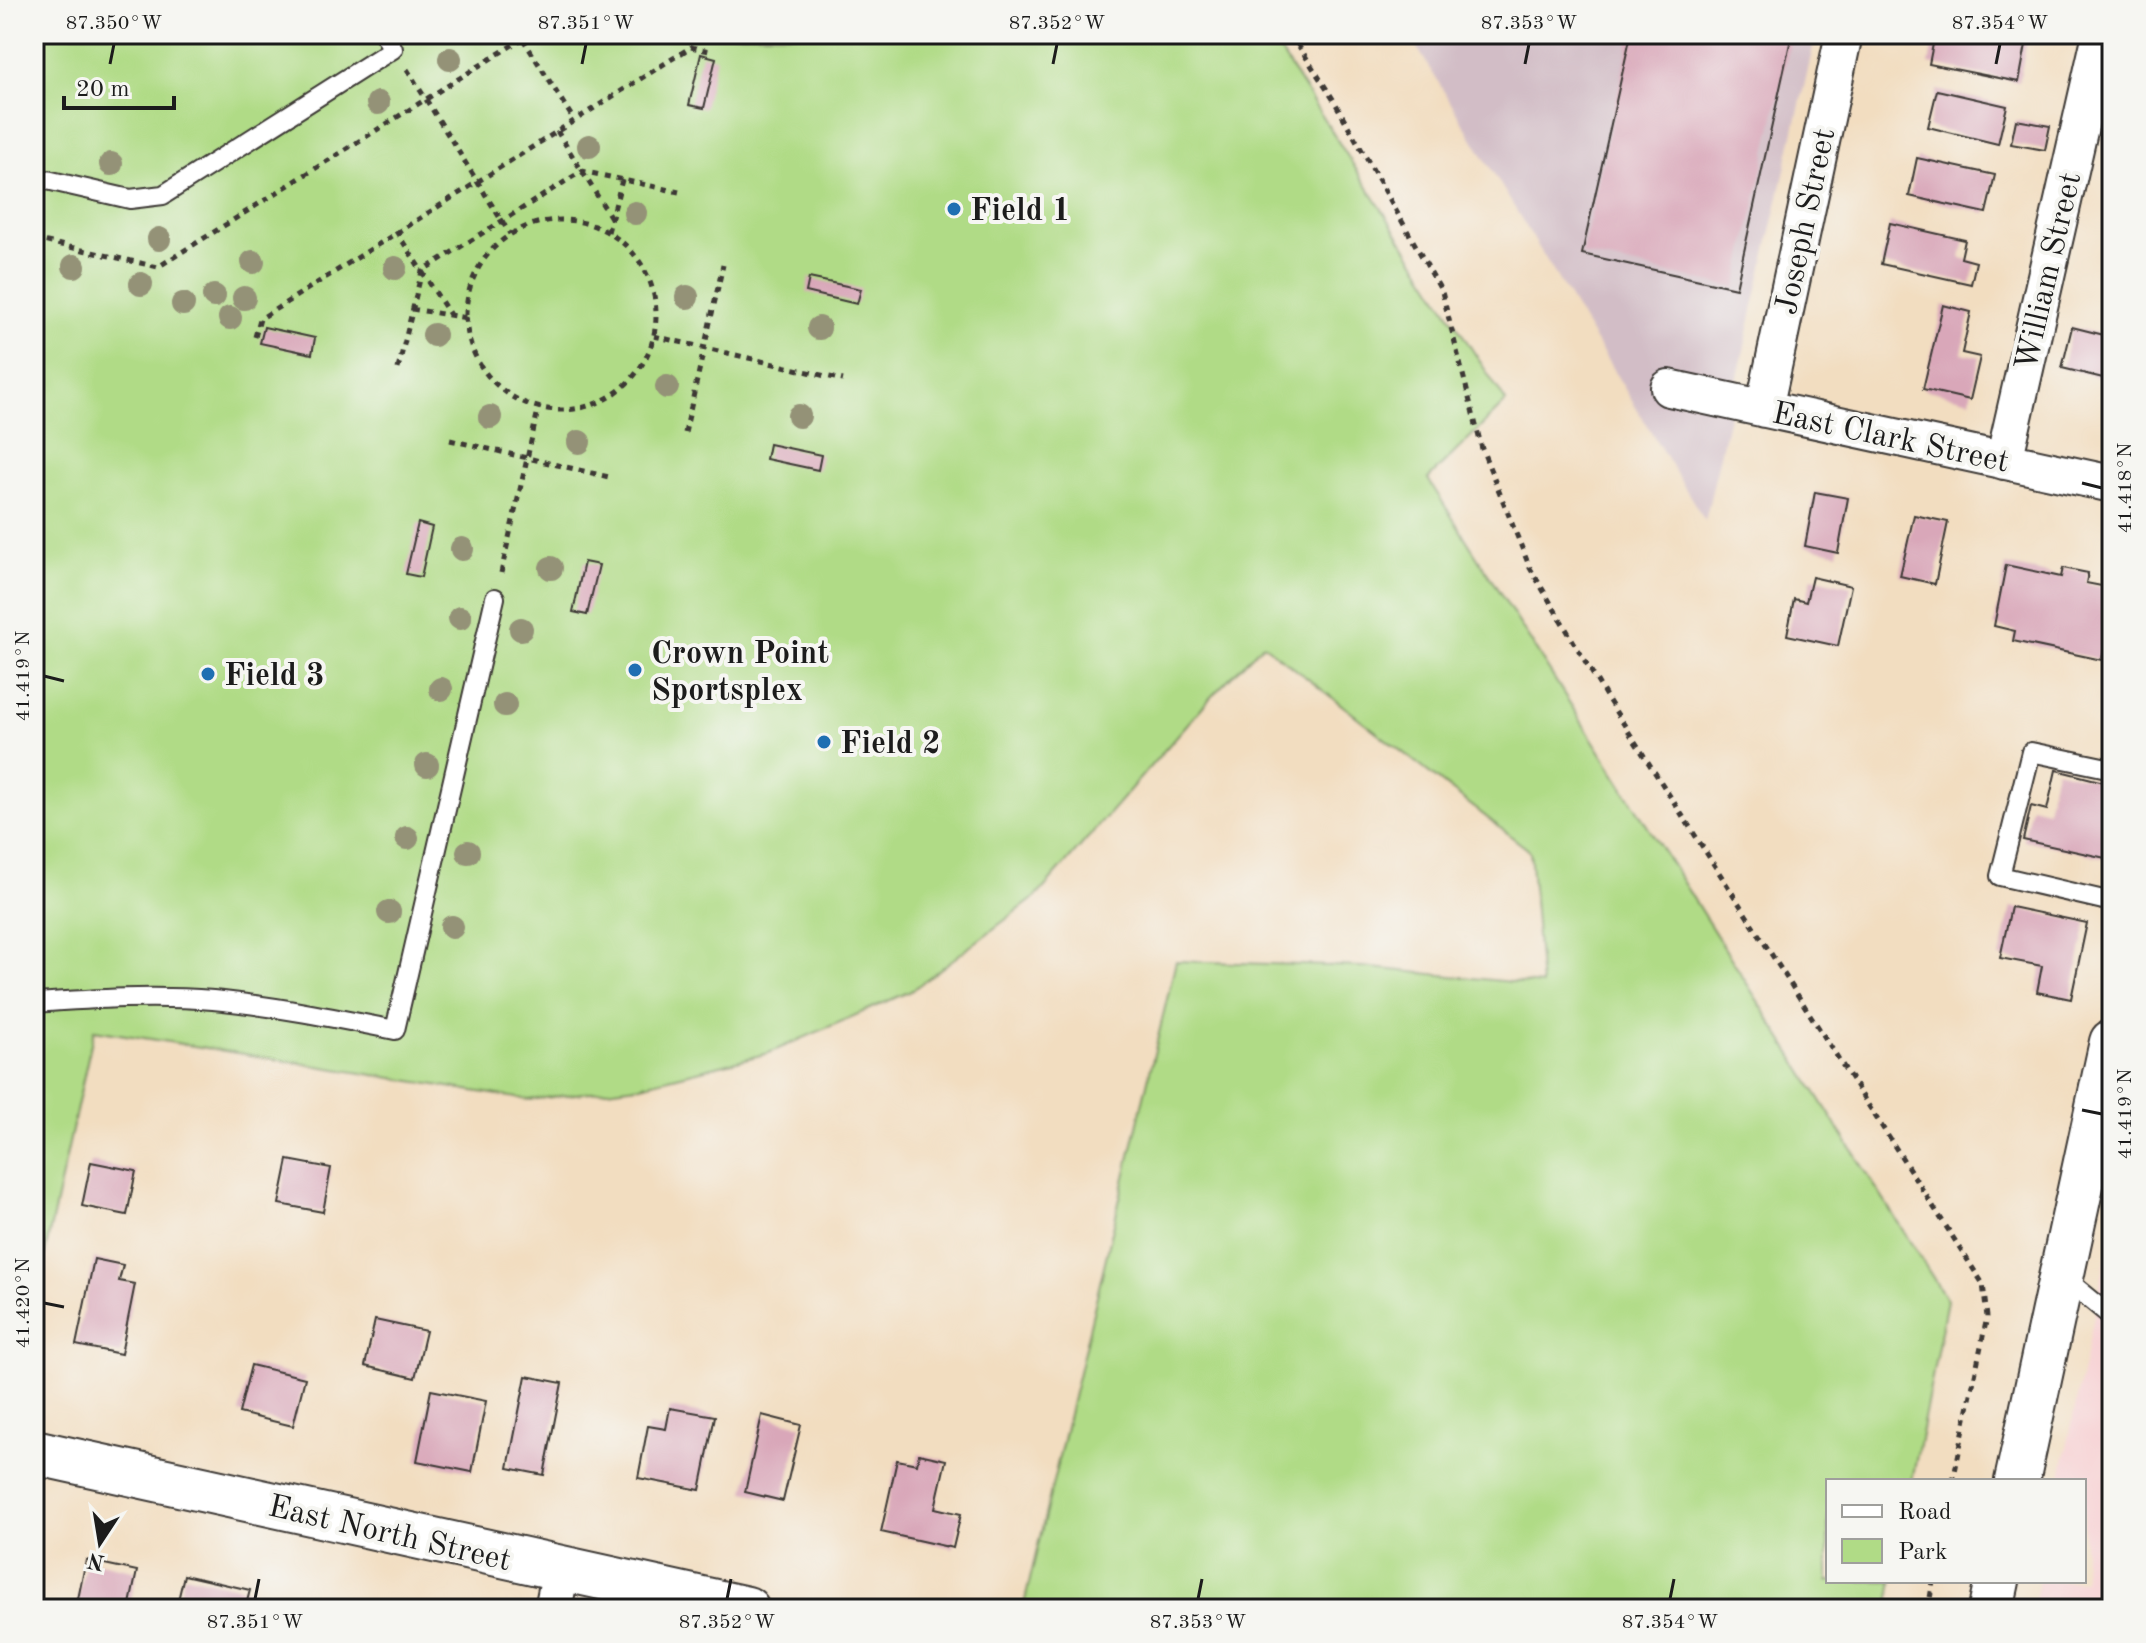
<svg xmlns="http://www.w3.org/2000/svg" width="2146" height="1643" viewBox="0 0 2146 1643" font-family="'Old Standard TT',serif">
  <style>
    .built { fill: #f7cfd2 }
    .industrial { fill: #d2bdc6 }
    .green { fill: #b0db86; stroke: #667c51; stroke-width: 2 }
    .building { fill: #d9a7b9 }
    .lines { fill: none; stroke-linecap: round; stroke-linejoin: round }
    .service-casing { stroke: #3c3935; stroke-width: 22 }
    .minor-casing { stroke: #3c3935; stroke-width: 40 }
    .tertiary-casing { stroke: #3c3935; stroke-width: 48 }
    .path { stroke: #3c3935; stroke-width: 5; stroke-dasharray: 6 6; stroke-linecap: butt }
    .service { stroke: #fff; stroke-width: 18 }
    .minor { stroke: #fff; stroke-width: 36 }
    .tertiary { stroke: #fff; stroke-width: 44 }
    .tree { fill: #949277 }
    .ticks { fill: none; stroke: #1c1c1c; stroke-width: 3 }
    .poi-dot { fill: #1f6fb2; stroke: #f6f6f2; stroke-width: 3 }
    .labels { text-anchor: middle; stroke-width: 8; stroke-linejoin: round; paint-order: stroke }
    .poi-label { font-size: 32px; font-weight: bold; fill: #1c1c1c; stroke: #f6f6f2; text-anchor: start }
    .street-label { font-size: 32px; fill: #1c1c1c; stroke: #f6f6f2 }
    .neatline { fill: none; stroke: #1c1c1c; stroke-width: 3 }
    .ticks-label { font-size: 20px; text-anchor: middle; fill: #1c1c1c }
  </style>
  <rect width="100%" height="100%" fill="#f6f6f2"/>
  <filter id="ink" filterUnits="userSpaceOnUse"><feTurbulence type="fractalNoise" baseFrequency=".0125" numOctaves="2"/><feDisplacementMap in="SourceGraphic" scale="16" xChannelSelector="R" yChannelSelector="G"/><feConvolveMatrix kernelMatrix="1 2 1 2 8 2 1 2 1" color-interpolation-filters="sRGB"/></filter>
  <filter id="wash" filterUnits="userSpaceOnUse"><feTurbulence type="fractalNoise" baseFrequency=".006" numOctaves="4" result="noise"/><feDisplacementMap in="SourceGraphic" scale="32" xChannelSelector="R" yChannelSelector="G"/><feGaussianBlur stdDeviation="1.8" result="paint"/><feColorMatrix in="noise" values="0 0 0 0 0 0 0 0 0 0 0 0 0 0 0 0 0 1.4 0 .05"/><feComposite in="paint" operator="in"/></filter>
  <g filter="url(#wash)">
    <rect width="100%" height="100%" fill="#f2ddc0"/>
    <path class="built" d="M2111 1233 2112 1609H2033L2039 1581H2084V1481H2060Z"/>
    <path class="industrial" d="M1409 34H1816L1705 521Z"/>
    <path class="green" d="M34 34H1269L1506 402 1428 479 1947 1300 1912 1481H1828V1581H1893L1888 1609H1023L1176 961 1362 967 1541 985 1530 851 1263 644 1211 697 1037 896 911 991 769 1053 637 1086 529 1100 94 1030 34 1303Z"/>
    <g id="blocks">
      <path class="building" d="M1631 34H1792L1736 288 1582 254Z
        M1935 34H2028L2019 82 1929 64Z
        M701 54 716 58 704 108 689 105Z
        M1937 90 2007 106 1998 144 1928 127Z
        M2016 120 2050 126 2045 150 2011 144Z
        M1917 158 1995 175 1986 213 1909 196Z
        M1890 223 1965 240 1961 258 1976 262 1971 284 1881 264Z
        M809 278 861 289 857 304 806 292Z
        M1943 305 1971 312 1962 353 1980 357 1970 400 1923 389Z
        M264 327 315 338 312 354 260 343Z
        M2072 327 2112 337 2103 378 2062 368Z
        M769 444 821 455 818 470 766 459Z
        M1815 492 1848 498 1838 553 1805 546Z
        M1914 515 1948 522 1935 584 1900 576Z
        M418 523 432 527 421 577 406 574Z
        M584 562 599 565 587 615 573 612Z
        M2006 565 2061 577 2063 568 2088 573 2086 583 2112 588V651L2104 649 2102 660 2013 641 2015 631 1994 626Z
        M1812 577 1851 586 1838 646 1787 635 1794 599 1806 602Z
        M2056 770 2112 784 2110 859 2023 840 2031 806 2047 810Z
        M2011 907 2087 923 2071 999 2037 992 2042 966 2000 958Z
        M288 1160 331 1168 323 1212 279 1204Z
        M91 1162 136 1171 127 1215 82 1206Z
        M94 1259 123 1265 119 1281 135 1284 121 1354 76 1345Z
        M375 1320 426 1331 415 1378 365 1366Z
        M251 1365 305 1378 293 1426 239 1413Z
        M526 1376 562 1383 544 1475 508 1468Z
        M431 1390 486 1401 472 1472 417 1461Z
        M670 1408 715 1416 700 1490 638 1478 648 1426 666 1429Z
        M762 1415 801 1425 783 1501 745 1492Z
        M919 1454 946 1460 935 1508 961 1514 953 1548 881 1532 897 1460 917 1464Z
        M86 1560 137 1571 129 1609H76Z
        M184 1575 250 1590 245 1609H176Z"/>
    </g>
  </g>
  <g filter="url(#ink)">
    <use href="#blocks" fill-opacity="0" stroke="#3c3935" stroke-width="2"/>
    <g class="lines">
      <g class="service-casing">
        <path id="service" d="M34 177 130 199 163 195 393 49 384 34
          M2112 769 2031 752 2000 876 2112 902
          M34 1003C93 999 153 995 213 1000 274 1006 335 1018 395 1030L495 598
          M2062 1276 2112 1317"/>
      </g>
      <g class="minor-casing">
        <path id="minor" d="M1669 388 2112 484
          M1764 409 1844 34
          M2004 461 2101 34
          M553 1609 561 1570"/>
      </g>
      <g class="tertiary-casing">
        <path id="tertiary" d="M34 1452 747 1609
          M2017 1481 2112 1042
          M1991 1609 1997 1581"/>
      </g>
      <path class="path" d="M1291 34 1333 99 1442 292 1482 449 1530 568 1607 698 1983 1284 1987 1317 1953 1481
        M523 39 574 120
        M407 69 510 234
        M557 131 613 221
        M466 315a95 95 0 1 1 190 0a95 95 0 1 1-190 0Z
        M396 231 452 318
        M608 232 622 180
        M34 239 158 267 530 34
        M412 309 467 318
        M654 336 843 380
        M255 337 260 319 691 47 714 52
        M398 369 422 271 582 171 679 192
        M685 433 723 265
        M450 440 609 477
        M501 573 539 406
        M1928 1609 1933 1581"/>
      <use href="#service" class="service"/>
      <use href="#minor" class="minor"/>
      <use href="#tertiary" class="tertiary"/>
    </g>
    <g class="tree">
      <circle cx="450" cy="59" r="12"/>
      <circle cx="378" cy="103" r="12"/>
      <circle cx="589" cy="146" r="12"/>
      <circle cx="111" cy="164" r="12"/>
      <circle cx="635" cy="213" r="12"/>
      <circle cx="159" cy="239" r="12"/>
      <circle cx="253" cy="262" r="12"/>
      <circle cx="74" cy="266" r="12"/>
      <circle cx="395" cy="268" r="12"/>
      <circle cx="141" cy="284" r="12"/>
      <circle cx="214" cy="296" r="12"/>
      <circle cx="687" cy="297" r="12"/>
      <circle cx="244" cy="298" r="12"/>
      <circle cx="183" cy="304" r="12"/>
      <circle cx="230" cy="318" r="12"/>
      <circle cx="819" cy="328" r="12"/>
      <circle cx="434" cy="335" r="12"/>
      <circle cx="667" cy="387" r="12"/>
      <circle cx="799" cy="416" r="12"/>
      <circle cx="490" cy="417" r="12"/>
      <circle cx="579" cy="442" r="12"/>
      <circle cx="462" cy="549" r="12"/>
      <circle cx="551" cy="568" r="12"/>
      <circle cx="460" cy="618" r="12"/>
      <circle cx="521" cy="629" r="12"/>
      <circle cx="441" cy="689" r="12"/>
      <circle cx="505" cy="705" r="12"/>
      <circle cx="427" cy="765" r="12"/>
      <circle cx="407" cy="838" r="12"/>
      <circle cx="468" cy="852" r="12"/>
      <circle cx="389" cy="912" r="12"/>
      <circle cx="452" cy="927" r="12"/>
    </g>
  </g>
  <path class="ticks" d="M110 64 114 44M582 64 586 44M1053 64 1057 44M1525 64 1529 44M1996 64 2000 44M2082 483 2102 488M44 676 64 681M2082 1110 2102 1114M44 1303 64 1307M255 1599 259 1579M727 1599 731 1579M1198 1599 1202 1579M1670 1599 1674 1579"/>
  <g class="poi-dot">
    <circle cx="954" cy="209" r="8"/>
    <circle cx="635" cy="670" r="8"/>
    <circle cx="208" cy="674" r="8"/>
    <circle cx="824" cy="742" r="8"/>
  </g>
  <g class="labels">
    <g class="poi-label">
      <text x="970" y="220">Field 1</text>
      <text x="651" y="663">Crown Point<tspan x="651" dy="37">Sportsplex</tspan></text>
      <text x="224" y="685">Field 3</text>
      <text x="840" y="753">Field 2</text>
    </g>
    <g class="street-label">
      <text transform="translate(1804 221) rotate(-78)" y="11">Joseph Street</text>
      <text transform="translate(2047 271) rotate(-77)" y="11">William Street</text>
      <text transform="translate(1891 436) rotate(12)" y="11">East Clark Street</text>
      <text transform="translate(390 1532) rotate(13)" y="11">East North Street</text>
    </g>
  </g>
  <rect width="2146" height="1643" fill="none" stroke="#f6f6f2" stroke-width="88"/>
  <rect x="1826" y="1479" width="260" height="104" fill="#f6f6f2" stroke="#9f9f9c" stroke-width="2"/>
  <rect x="1842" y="1505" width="40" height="12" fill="#ffffff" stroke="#9f9f9c" stroke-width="2"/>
  <text x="1898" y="1519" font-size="24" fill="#1c1c1c">Road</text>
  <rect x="1842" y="1539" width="40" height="24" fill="#b0db86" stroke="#9f9f9c" stroke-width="2"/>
  <text x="1898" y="1559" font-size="24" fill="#1c1c1c">Park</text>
  <g transform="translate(100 1543) rotate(192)" stroke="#f6f6f2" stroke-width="6" paint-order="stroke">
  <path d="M0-6L14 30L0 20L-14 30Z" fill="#1c1c1c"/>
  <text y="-12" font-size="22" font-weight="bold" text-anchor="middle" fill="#1c1c1c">N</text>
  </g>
  <path d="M64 96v12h110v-12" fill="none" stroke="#1c1c1c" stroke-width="4"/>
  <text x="76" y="96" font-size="24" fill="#1c1c1c" stroke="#f6f6f2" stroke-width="6" paint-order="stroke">20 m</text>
  <rect x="44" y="44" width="2058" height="1555" class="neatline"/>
  <g class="ticks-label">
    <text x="114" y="29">87.350°W</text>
    <text x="586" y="29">87.351°W</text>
    <text x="1057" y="29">87.352°W</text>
    <text x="1529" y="29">87.353°W</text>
    <text x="2000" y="29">87.354°W</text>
    <text transform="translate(2124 488) rotate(-90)" y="7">41.418°N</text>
    <text transform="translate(22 676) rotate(-90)" y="7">41.419°N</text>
    <text transform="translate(2124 1114) rotate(-90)" y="7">41.419°N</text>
    <text transform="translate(22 1303) rotate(-90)" y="7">41.420°N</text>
    <text x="255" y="1628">87.351°W</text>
    <text x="727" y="1628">87.352°W</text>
    <text x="1198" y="1628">87.353°W</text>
    <text x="1670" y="1628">87.354°W</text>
  </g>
</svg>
